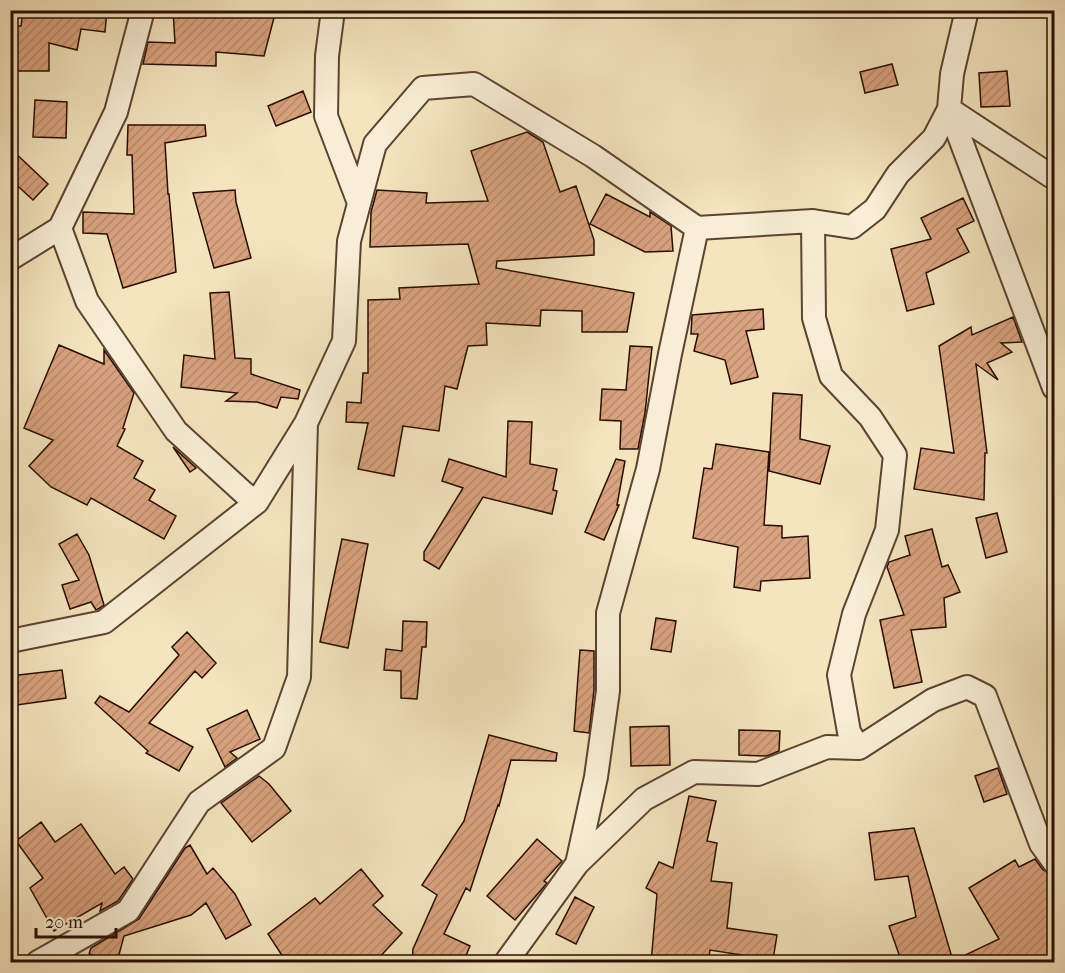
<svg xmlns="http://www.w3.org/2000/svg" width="1065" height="973" viewBox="0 0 1065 973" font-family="'IM FELL French Canon',serif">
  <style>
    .building { fill: url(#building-hatch); stroke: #2a0d02; stroke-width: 1.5 }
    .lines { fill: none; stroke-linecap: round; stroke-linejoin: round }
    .street-casing { stroke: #5c4331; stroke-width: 26 }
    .street { stroke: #f8eed5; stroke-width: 22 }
  </style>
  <defs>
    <pattern id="building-hatch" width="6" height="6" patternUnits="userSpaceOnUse" patternTransform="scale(1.5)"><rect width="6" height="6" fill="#d8a37f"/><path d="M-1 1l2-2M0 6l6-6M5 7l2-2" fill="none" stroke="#ba8b6c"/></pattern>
  </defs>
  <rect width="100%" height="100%" fill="#f4e5be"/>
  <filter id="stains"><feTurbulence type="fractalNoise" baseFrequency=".00333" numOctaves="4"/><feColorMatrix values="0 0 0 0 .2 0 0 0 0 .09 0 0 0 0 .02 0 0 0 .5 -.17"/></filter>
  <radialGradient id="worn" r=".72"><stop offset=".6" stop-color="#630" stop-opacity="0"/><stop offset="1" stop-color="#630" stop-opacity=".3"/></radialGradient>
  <path class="building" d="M23 10H107L105 32 81 29 77 50 49 43V71H16V26H21Z
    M173 10H276L264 56 216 52V66L143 64 148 42 175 43Z
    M892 64 898 85 865 93 860 72Z
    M1007 71 1010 106 981 107 979 73Z
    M303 91 311 112 276 126 268 106Z
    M35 100 67 102 66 138 33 137Z
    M128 125H205L206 136 165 143 168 194H169L176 272 123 288 107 234 83 233V212L134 214 132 155H127Z
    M527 132 543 142 560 192 576 186 594 240V255L497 261 496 268 634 293 627 332H582V311L541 310 540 326 486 323 487 345 468 346 457 389 445 386 439 431 403 426 394 476 358 469 368 423 346 422 347 402 361 403 363 373H368V300L400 299 399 288 479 284 468 244 370 247 371 212 377 190 427 193 426 203 488 201 471 151Z
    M10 148 48 184 33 200 10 179Z
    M235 190 236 202 251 258 214 268 193 193Z
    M606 194 650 217V212L671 226 673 251 645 252 590 224Z
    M963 198 974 221 957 229 969 252 926 273 934 304 907 311 891 249 931 239 921 218Z
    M229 292 235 358 251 359V374L300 390 298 399 281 397 277 408 257 402 226 401 237 393 181 387 184 355 215 359 210 293Z
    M763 309 764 329 746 331 758 377 731 384 725 360 694 351 698 334H691L692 315Z
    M1013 317 1022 342 1001 343 1012 352 987 363 998 380 976 364 987 453H985L984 500 914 489 921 448 954 453 939 346 971 327 972 335Z
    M59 345 104 364V350L134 393 123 428 125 429 117 446 143 461 134 478 155 490 149 500 176 516 164 539 91 498 87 505 51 487 29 466 53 440 24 428Z
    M630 346 652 347 645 413 638 449H620L621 421 600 420 602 389 626 390Z
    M773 393 802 395 800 439 830 446 820 484 769 471Z
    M508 421 532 422 530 464 557 469 553 490 557 491 552 514 483 497 439 569 424 560V552L463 488 442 481 449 459 506 477Z
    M716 444 769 452 764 525 782 526V538L808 536 810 578 761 581 760 591 734 587 738 547 693 538 704 468 712 469Z
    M173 447 196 468 190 472Z
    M616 459 625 461 617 505H619L604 540 585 532Z
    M997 513 1007 552 986 558 976 518Z
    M932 529 942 567 948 565 960 592 944 598 946 627 911 630 922 682 894 688 880 620 904 615 887 567 889 562 910 555 905 536Z
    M77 534 89 555 104 605 98 609 96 610 91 602 70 609 62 585 79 580 59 544Z
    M342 539 368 544 348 648 320 642Z
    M656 618 676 621 671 652 651 649Z
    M403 621 427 622 426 647H422L417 699 401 698V671L384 670 386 649 402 651Z
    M187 632 216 663 202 678 195 671 149 723 193 747 179 771 146 753 148 751 95 703 100 696 129 712 179 655 172 647Z
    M580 650 594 651V690L589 733 574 731Z
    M62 670 66 698 10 706V676Z
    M247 710 260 739 230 752 237 758 225 767 207 729Z
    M669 726 670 765 631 766 630 727Z
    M739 730 780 731 779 751 767 756 739 755Z
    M489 735 557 753 556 761 511 760 499 806 498 805 470 891 466 888 444 934 470 946 463 963H412L413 949 437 895 422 885 464 821Z
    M998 768 1007 794 984 802 975 776Z
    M259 776 269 784 291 811 252 842 221 803Z
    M689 796 716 801 707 841 717 843 711 881 732 883 727 928 777 935 773 960 710 950 708 963H651L657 894 646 888 659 862 673 868Z
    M41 822 55 842 81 824 115 874 124 867 133 879 118 901 100 911 102 903 54 931 30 888 43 878 16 841Z
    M914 828 953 961 999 939 969 888 1015 860 1019 867 1035 859 1043 870 1054 875V956L1045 963H902L889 926 916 917 908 876 875 880 869 833Z
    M537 839 562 861 544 881 547 883 542 889 515 920 487 896Z
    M190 845 207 874 213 868 235 894 251 925 226 939 206 903 191 915 124 936 117 962 89 954 91 948 139 919 185 848Z
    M361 869 383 896 373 905 402 933 374 963H287L268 934 315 898 320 904Z
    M575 897 594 907 576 944 556 934Z"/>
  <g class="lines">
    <g class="street-casing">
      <path id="street" d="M333 10 327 56 326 116 359 203
        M1054 178 949 109 1054 388
        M813 221 814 318 831 376 870 417 895 455 887 530 854 614 839 675 849 732 859 748
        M60 228 116 112 143 10
        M10 259 60 228 87 301 176 431 245 494 257 502 306 423 344 341 349 241 375 144 423 88 474 84 593 156 697 228 813 221 852 227 875 209 898 174 934 138 949 109 952 74 967 10
        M10 641 104 622 257 502
        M577 864 644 799 694 772 758 774 827 747 859 748 933 700 967 687 985 696 1041 844 1054 862
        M38 962 128 911 199 802 274 748 299 677 306 423
        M506 962 577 864 596 777 608 691V613L648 469 670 354 697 228"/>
    </g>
    <use href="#street" class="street"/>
  </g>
  <rect width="1065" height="973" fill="none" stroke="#f4e5be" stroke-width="36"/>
  <rect x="12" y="12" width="1041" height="949" fill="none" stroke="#2a0d02" stroke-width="3"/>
  <rect x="18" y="18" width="1029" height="937" fill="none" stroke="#2a0d02" stroke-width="1.5"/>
  <path d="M36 928v9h80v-9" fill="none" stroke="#2a0d02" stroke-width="3"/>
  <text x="45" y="928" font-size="18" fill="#2a0d02" stroke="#f8eed5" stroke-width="4.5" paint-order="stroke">20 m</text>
  <rect width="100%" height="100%" filter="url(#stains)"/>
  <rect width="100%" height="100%" fill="url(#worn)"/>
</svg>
